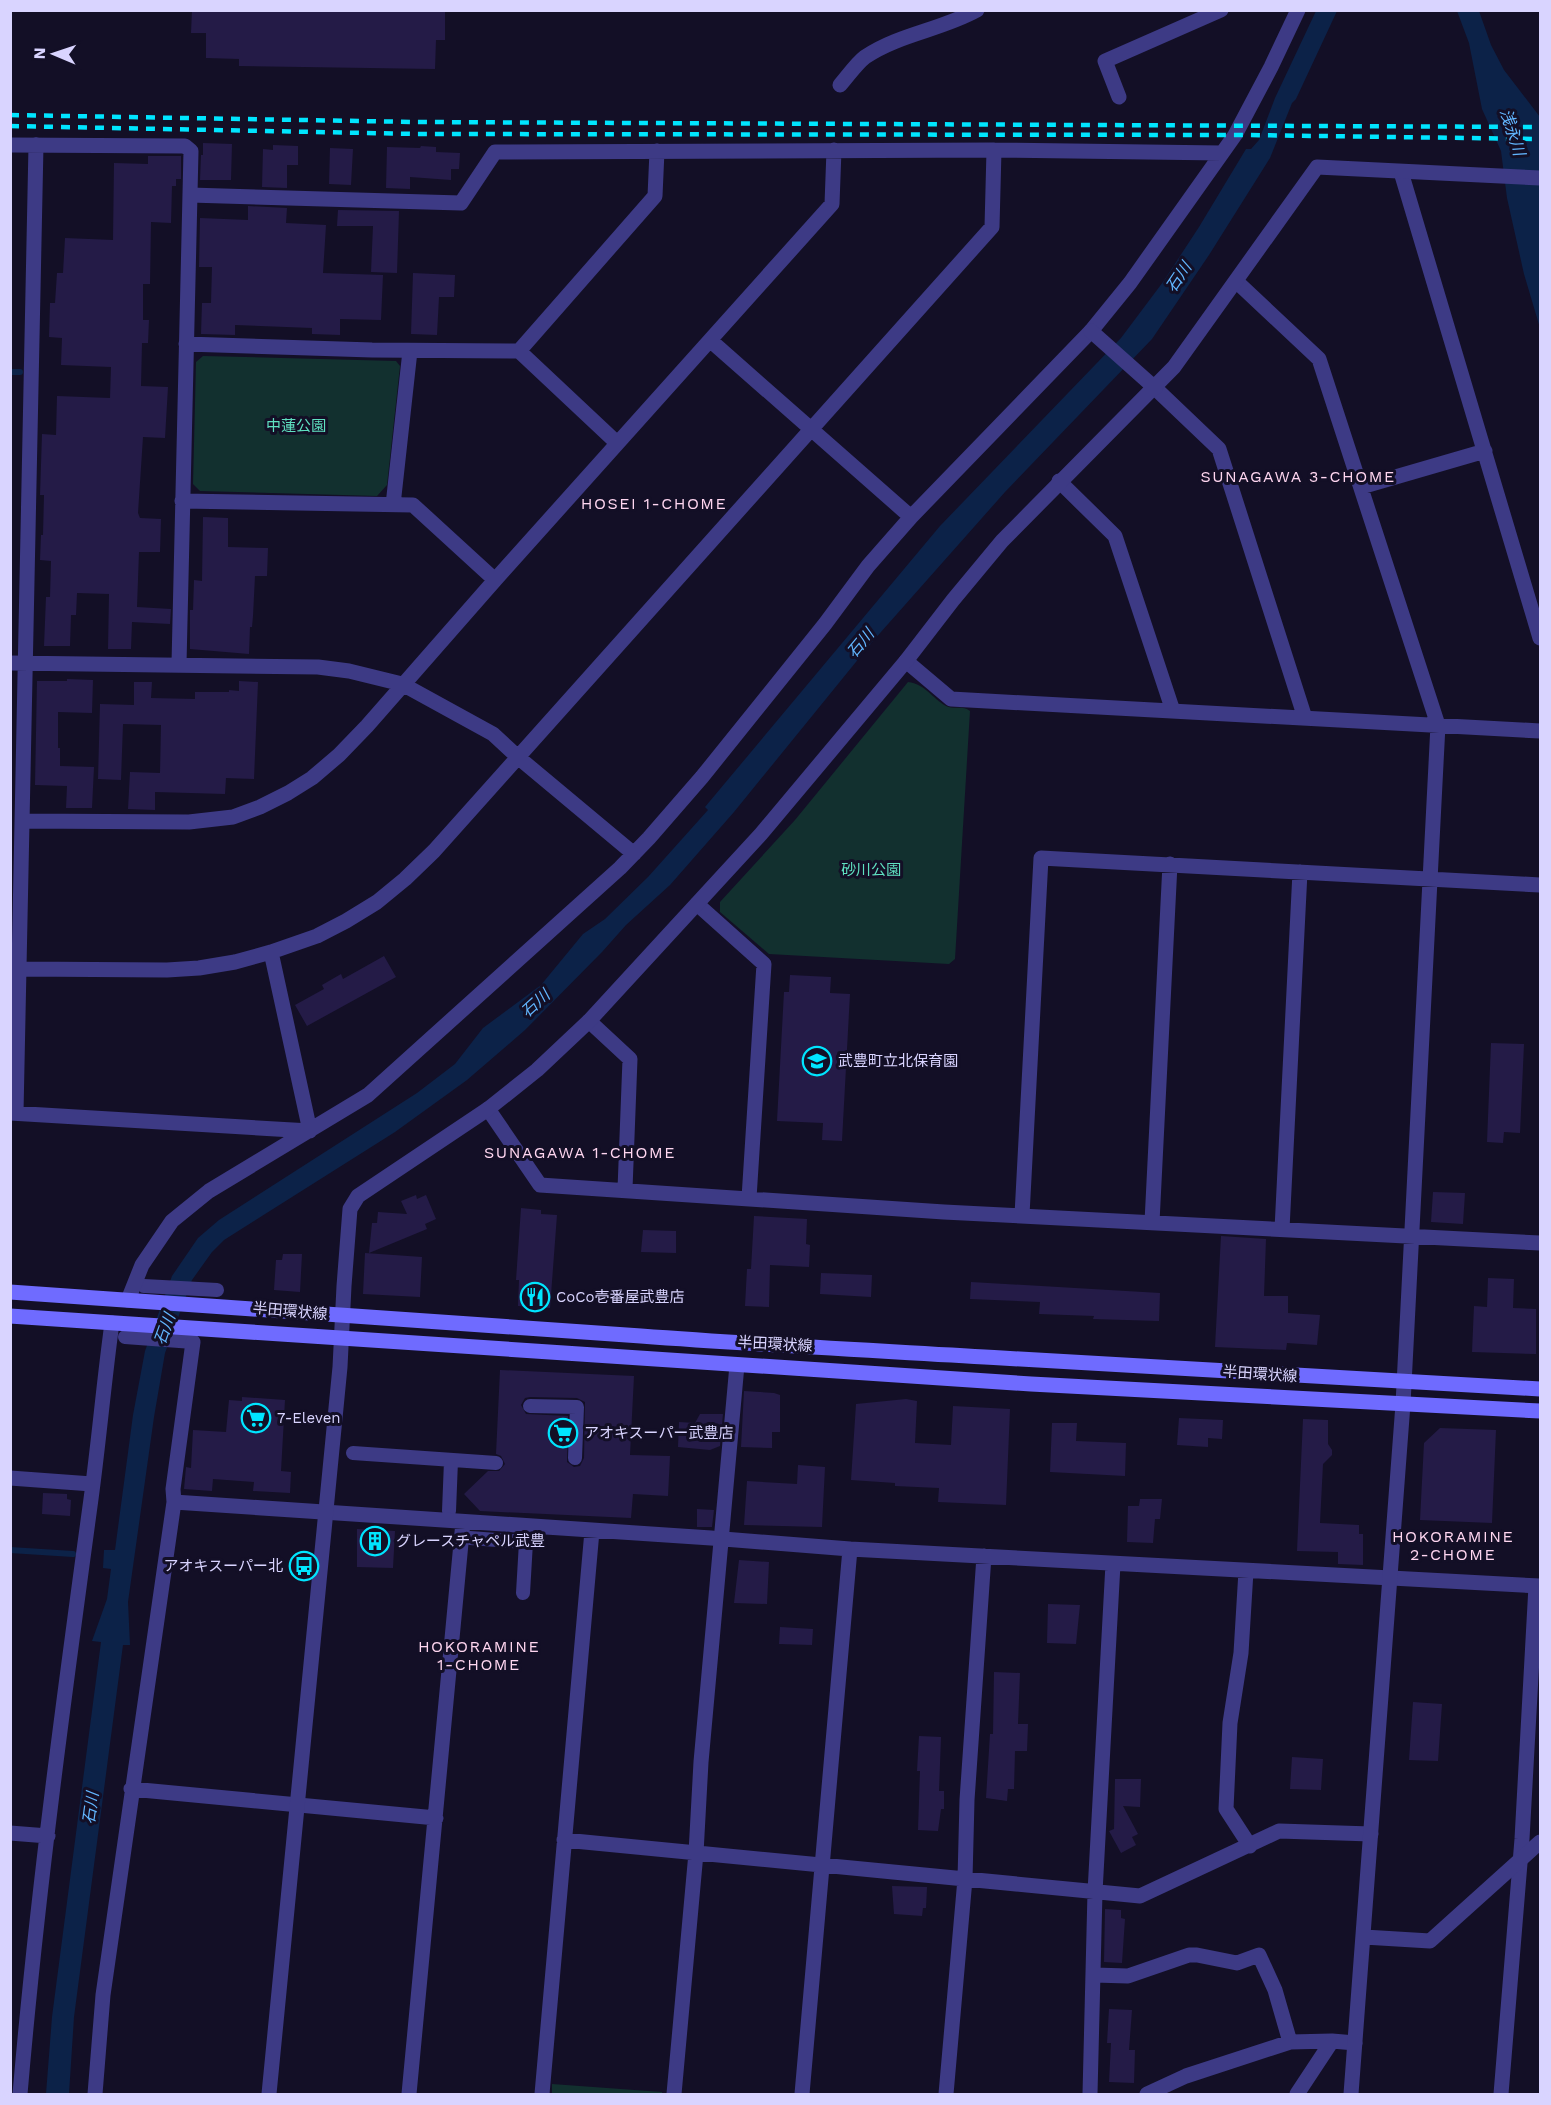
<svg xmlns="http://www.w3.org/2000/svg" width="1551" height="2105" viewBox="0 0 1551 2105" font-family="'Work Sans','Noto Sans JP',sans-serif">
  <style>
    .green { fill: #12302f }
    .water { fill: #0c2248 }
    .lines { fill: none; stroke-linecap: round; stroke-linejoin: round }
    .stream { stroke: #0c2248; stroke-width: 6 }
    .building { fill: #241b47; fill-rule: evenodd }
    .pedestrian { stroke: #3d3a85; stroke-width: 14 }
    .minor { stroke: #3d3a85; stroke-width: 15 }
    .tertiary { stroke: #3d3a85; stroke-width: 15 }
    .secondary { stroke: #6f6bff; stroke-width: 15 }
    .rail { stroke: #00e5ff; stroke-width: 4.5; stroke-dasharray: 9 8; stroke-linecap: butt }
    .labels { text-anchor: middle; stroke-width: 6; stroke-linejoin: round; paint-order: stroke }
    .park-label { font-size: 15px; fill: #5fe0c0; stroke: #130f26 }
    .poi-label { font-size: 15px; fill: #d9d4ff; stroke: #130f26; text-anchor: start }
    .street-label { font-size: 15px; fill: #d9d4ff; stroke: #130f26 }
    .water-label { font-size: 16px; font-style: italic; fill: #62b6ff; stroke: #130f26 }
    .neighbourhood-label { font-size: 16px; letter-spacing: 1.5px; fill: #ffd6f0; stroke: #130f26 }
  </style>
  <rect width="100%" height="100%" fill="#130f26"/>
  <path class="green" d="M203 356 396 361 400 366 387 485 377 496 200 491 193 484 196 362Z
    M908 682C925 684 932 698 946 706 954 710 963 705 970 711L955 959 949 964 769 954 720 912V902L795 820Z
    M552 2084 662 2092V2094H552Z"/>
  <path class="water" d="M1316 11H1337L1296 99 1292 103 1270 158 1209 255 1152 339 1005 492 873 641 734 812 670 885 626 925 602 952 525 1030 467 1080 395 1132 224 1240 212 1252 192 1280 165 1353 154 1417 128 1602 130 1645H123L74 2017 69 2094H46L52 2017 101 1642 92 1641 107 1599 111 1569 103 1568 104 1550H115L133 1415 145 1351 172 1276 198 1238 219 1220 417 1093 455 1064 483 1028 541 985 583 934 605 919 648 877 708 810 705 807 940 526 1121 338 1163 282 1199 227 1246 149H1251L1259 140 1275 98Z
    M1457 11H1479L1491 45 1504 70 1540 117V328L1524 274 1507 198 1501 151 1482 109 1469 43Z"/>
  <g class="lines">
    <path class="stream" d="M10 372H20
      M10 1550 73 1554"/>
  </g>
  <path class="building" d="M192 10H445V40H436L435 69 239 66V59L206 58V33H191Z
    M203 143 232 144 231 180H200L201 155H203Z
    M273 145 298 146V165H287V188L262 187 263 149 273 150Z
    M421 146 436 147V152L460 153 459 169H451V180L410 177V189L386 188 387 147 420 148Z
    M330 148 353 149 351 185 329 184Z
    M148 156H181V179H176V186H172L171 223 151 222 150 284H143V320H149L148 343H142L141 386 168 387 165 438 143 437 138 513 140 518 161 519 160 552H139L137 607 171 609 170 624 132 622 131 649H108L109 594 77 593 76 615H71L70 646H44L46 597H50L51 561 40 560 41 535H43L44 495H40L42 434 56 435 57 396 110 398 111 367 61 365 62 338 49 337 50 303H55L57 273H63L65 238 113 240 114 163 148 164Z
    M248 206 287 208 286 223 326 225 323 273 383 275 381 320 340 319V335L312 334V328L235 325V335L201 334 202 303H211L212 267H199L200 218 248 220Z
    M338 210 399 211 397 273 371 272 373 226H337Z
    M413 273 455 275 454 297H439L437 335 411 334Z
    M203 517 228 518V547L268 548 267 576H255L253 616 252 627H250L249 654 190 649V610H193L194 580 202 581Z
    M67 679 93 680 92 713 58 712V748H60V766L94 767 92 808H66L67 786 35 785 37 681H67Z
    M239 681 258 682 254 779 226 778 225 794 155 792V810L128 809 130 772 160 773 161 725 123 724 121 780 98 779 100 704 134 705V682H152L151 698 195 699V692H229V690L239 691Z
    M384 956 396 977 307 1026 295 1005 324 989 322 985 341 974 343 979Z
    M790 975 831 977 830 993 850 994 842 1141 822 1140 823 1123 777 1121 784 992H789Z
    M1491 1043 1524 1044 1520 1133 1504 1132 1503 1143 1487 1142Z
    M1433 1192 1465 1193 1463 1224 1431 1222Z
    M416 1195 417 1199 426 1195 436 1219 425 1224 427 1229 369 1253 372 1223H377L378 1212 407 1214 401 1201Z
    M521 1208 541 1210V1214L557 1215 550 1308 518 1306 519 1280H516Z
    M754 1216 807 1219 806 1244 810 1245 809 1267 770 1265 769 1307 745 1306 747 1269H751Z
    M643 1230 676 1231V1253L641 1252Z
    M1221 1236 1266 1239 1264 1296H1288V1313L1320 1315 1317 1345 1287 1343 1286 1350 1215 1347Z
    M365 1253 422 1257 420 1297 363 1294Z
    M283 1254H302L300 1292 274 1290 276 1260H282Z
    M821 1273 872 1275 871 1297 820 1294Z
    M1488 1278 1514 1279 1513 1308 1536 1309V1354L1472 1352 1474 1306 1487 1307Z
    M971 1282 1160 1293 1159 1321 1093 1319 1094 1316 1039 1314 1040 1302 970 1299Z
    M500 1370 634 1376 630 1455 670 1456 668 1496 633 1494 631 1518 480 1511 464 1494 488 1471H499L505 1464 501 1456 496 1454ZM530 1397 577 1398 585 1402 584 1458 580 1466 574 1467 567 1462 568 1416 526 1414 521 1405 525 1398Z
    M744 1391 774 1393 780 1395V1432H772V1448L741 1447Z
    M242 1397 285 1400 281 1471 291 1472 290 1493 253 1491 254 1482 213 1479 212 1491 184 1489 186 1467 191 1468 193 1430 226 1432 229 1400 242 1401Z
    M906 1399 917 1401 915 1443 951 1445 953 1406 1010 1409 1006 1505 938 1502 939 1488 895 1486V1483L851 1480 856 1404Z
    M700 1414H723L720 1446 710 1450 678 1447 679 1422 695 1423Z
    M1179 1418 1223 1420 1222 1439 1208 1438V1447L1177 1445Z
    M1303 1419 1328 1420V1444L1332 1450V1455L1323 1464 1320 1523 1359 1525V1534H1363V1565L1338 1564V1552L1297 1551Z
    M1052 1423H1077L1076 1441 1126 1443 1125 1476 1050 1472Z
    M1440 1428 1496 1430 1492 1523 1420 1520 1424 1443Z
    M798 1465 825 1467 822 1527 744 1525 747 1481 797 1484Z
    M43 1493 67 1494V1499L71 1500 70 1516 42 1514Z
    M1140 1499H1162L1160 1519H1155L1153 1543 1127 1542 1128 1506H1139Z
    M697 1509 714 1510 712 1527H697Z
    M357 1529 395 1531 393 1568 357 1567Z
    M739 1560 769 1562 767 1604 734 1603Z
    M1048 1604 1080 1605 1076 1644 1047 1643Z
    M780 1627 813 1629 812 1645 779 1644Z
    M994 1672 1020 1673 1018 1724H1028L1027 1751H1015L1014 1789H1008L1007 1801 986 1798 990 1734H993Z
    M1413 1702 1442 1704 1438 1761 1409 1760Z
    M919 1736 941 1737 939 1791H944V1809H941L938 1831 918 1830 920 1771H917Z
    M1292 1757 1323 1759 1321 1790 1290 1789Z
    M1115 1779H1141L1140 1807 1123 1806 1138 1834 1132 1837 1136 1845 1121 1853 1109 1831 1114 1829Z
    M892 1886 927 1887 926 1908H923L922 1916 894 1914Z
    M1105 1909 1121 1910V1918L1125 1919 1122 1963 1104 1962Z
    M1109 2009 1132 2010 1129 2050H1135L1134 2083 1109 2082 1111 2043H1107Z"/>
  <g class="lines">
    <path class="pedestrian" d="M144 1286 217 1290
      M125 1337 193 1342
      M530 1406 577 1407 575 1458
      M353 1453 496 1463
      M449 1511 451 1461
      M470 1538 538 1543
      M523 1593 526 1542"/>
    <path class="minor" d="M840 85C848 76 856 64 865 57 899 34 941 30 977 10
      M1119 97 1105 61 1221 10
      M10 145 185 146 191 151 179 664
      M1401 172 1540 638
      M190 195 461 203 495 152 994 150 1222 153
      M1237 282 1319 359 1438 725 1403 1404
      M711 341 911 517
      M186 344 372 350 519 351 617 443
      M519 351 655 196 657 151
      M1155 388 1219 449 1305 718
      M1059 481 1115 536 1173 711
      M1361 487 1485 451
      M182 501 413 505 495 580
      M393 505 410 351
      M906 661 951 699 1540 731
      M10 663 318 667 349 671 402 684 493 734 519 758 634 854
      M22 821 189 822 233 817 260 807 288 793 312 778 339 755 367 726 495 580 832 204 834 150
      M697 904 764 964 749 1198
      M20 969 167 970 199 968 235 962 271 952 317 936 346 921 377 902 405 879 434 851 992 227 994 150
      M589 1021 630 1059 625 1189
      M488 1109 540 1185 944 1212 1540 1243
      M10 1113 310 1131 271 952
      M16 1113 36 145
      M1022 1215 1041 858 1540 885
      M1152 1222 1170 864
      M1282 1229 1300 872
      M128 1300 142 1265 172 1221 209 1191 368 1095 620 868 649 838 702 777 825 624 868 566 911 517 1091 331 1130 283 1235 135 1271 67 1298 10
      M10 1478 92 1484
      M174 1502 711 1538 850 1549 1540 1586
      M1246 1571 1241 1653 1230 1723 1226 1809 1250 1846
      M131 1789 436 1818
      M10 1833 48 1836
      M564 1840 1140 1896 1279 1831 1371 1834
      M1094 1975 1128 1976 1189 1955H1197L1237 1963 1259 1955 1275 1990 1290 2042
      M20 2094C37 1895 64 1697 91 1499 99 1440 104 1381 112 1323
      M95 2094 103 1995 174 1502 173 1489 193 1342
      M409 2094 463 1522
      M542 2094 592 1531
      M674 2094 696 1853 701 1762 737 1365
      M802 2094 850 1549
      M946 2094 965 1879 967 1800 984 1556
      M1090 2094 1095 1892 1113 1564
      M1147 2094 1186 2076 1290 2042 1332 2041
      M1297 2094 1332 2041 1355 2043
      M1501 2094 1522 1839 1536 1586"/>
    <path class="tertiary" d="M1091 331 1155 388
      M1364 1937 1430 1941 1540 1842
      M269 2094 340 1367 344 1286 350 1209 358 1196 488 1109 537 1070 589 1021 761 834 906 661 953 600 1002 541 1174 367 1317 167 1540 178
      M1351 2094 1403 1404"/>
    <path class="secondary" d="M10 1292C221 1305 431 1321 641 1336 761 1345 882 1351 1002 1358 1182 1369 1361 1380 1540 1389
      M10 1316 1031 1384 1540 1411"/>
    <path class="rail" d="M10 115 417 122 1540 127
      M10 126 417 134 1245 135 1540 139"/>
  </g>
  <defs>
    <g id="school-ring" transform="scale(1.5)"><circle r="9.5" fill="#130f26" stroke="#00e5ff" stroke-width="1.5"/><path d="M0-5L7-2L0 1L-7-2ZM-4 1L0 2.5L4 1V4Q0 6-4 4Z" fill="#00e5ff"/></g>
    <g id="restaurant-ring" transform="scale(1.5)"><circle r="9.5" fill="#130f26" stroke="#00e5ff" stroke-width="1.5"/><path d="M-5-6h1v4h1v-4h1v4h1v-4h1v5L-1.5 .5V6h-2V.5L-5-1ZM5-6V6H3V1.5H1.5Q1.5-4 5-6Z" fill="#00e5ff"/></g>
    <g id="supermarket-ring" transform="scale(1.5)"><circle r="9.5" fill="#130f26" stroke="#00e5ff" stroke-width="1.5"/><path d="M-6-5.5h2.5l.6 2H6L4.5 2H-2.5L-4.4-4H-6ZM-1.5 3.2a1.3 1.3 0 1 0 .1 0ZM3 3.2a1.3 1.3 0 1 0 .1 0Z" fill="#00e5ff"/></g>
    <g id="building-ring" transform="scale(1.5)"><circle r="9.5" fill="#130f26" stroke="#00e5ff" stroke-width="1.5"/><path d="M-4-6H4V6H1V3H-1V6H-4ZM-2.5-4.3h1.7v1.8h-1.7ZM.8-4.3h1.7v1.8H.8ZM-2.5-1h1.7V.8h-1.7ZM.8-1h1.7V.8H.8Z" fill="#00e5ff"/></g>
    <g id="bus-ring" transform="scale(1.5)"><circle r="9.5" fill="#130f26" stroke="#00e5ff" stroke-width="1.5"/><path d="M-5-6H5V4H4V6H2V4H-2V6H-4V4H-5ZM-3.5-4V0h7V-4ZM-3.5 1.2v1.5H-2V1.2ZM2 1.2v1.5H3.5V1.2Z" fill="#00e5ff"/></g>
  </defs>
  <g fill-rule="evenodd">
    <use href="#school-ring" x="817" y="1061"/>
    <use href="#restaurant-ring" x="535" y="1297"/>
    <use href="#supermarket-ring" x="256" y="1418"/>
    <use href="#supermarket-ring" x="563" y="1433"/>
    <use href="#building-ring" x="375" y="1541"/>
    <use href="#bus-ring" x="304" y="1566"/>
  </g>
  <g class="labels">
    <g class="park-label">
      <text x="296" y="431">中蓮公園</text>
      <text x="871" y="875">砂川公園</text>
    </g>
    <g class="poi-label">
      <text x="838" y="1066">武豊町立北保育園</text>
      <text x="556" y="1302">CoCo壱番屋武豊店</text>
      <text x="277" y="1423">7-Eleven</text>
      <text x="584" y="1438">アオキスーパー武豊店</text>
      <text x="396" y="1546">グレースチャペル武豊</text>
      <text x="283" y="1571" text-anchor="end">アオキスーパー北</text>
    </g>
    <g class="street-label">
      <text transform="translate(290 1311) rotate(5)" y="5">半田環状線</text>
      <text transform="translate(775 1344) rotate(3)" y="5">半田環状線</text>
      <text transform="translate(1260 1374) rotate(4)" y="5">半田環状線</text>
    </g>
    <g class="water-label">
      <text transform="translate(1513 132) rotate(72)" y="6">浅永川</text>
      <text transform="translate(1178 277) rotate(-56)" y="6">石川</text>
      <text transform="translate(860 643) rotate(-50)" y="6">石川</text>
      <text transform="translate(535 1003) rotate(-42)" y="6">石川</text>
      <text transform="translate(164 1329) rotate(-70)" y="6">石川</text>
      <text transform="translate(90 1808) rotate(-82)" y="6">石川</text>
    </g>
    <g class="neighbourhood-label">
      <text x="1298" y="482">SUNAGAWA 3-CHOME</text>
      <text x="654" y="509">HOSEI 1-CHOME</text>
      <text x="580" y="1158">SUNAGAWA 1-CHOME</text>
      <text x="1453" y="1542">HOKORAMINE<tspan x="1453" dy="18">2-CHOME</tspan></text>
      <text x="479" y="1652">HOKORAMINE<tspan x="479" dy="18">1-CHOME</tspan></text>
    </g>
  </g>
  <rect width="1551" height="2105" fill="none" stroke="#d9d4ff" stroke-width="24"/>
  <g transform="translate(54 54) rotate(272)" stroke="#130f26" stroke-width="4.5" paint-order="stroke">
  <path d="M0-4.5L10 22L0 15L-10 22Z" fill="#d9d4ff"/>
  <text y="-9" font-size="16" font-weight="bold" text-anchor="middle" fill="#d9d4ff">N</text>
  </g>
</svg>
